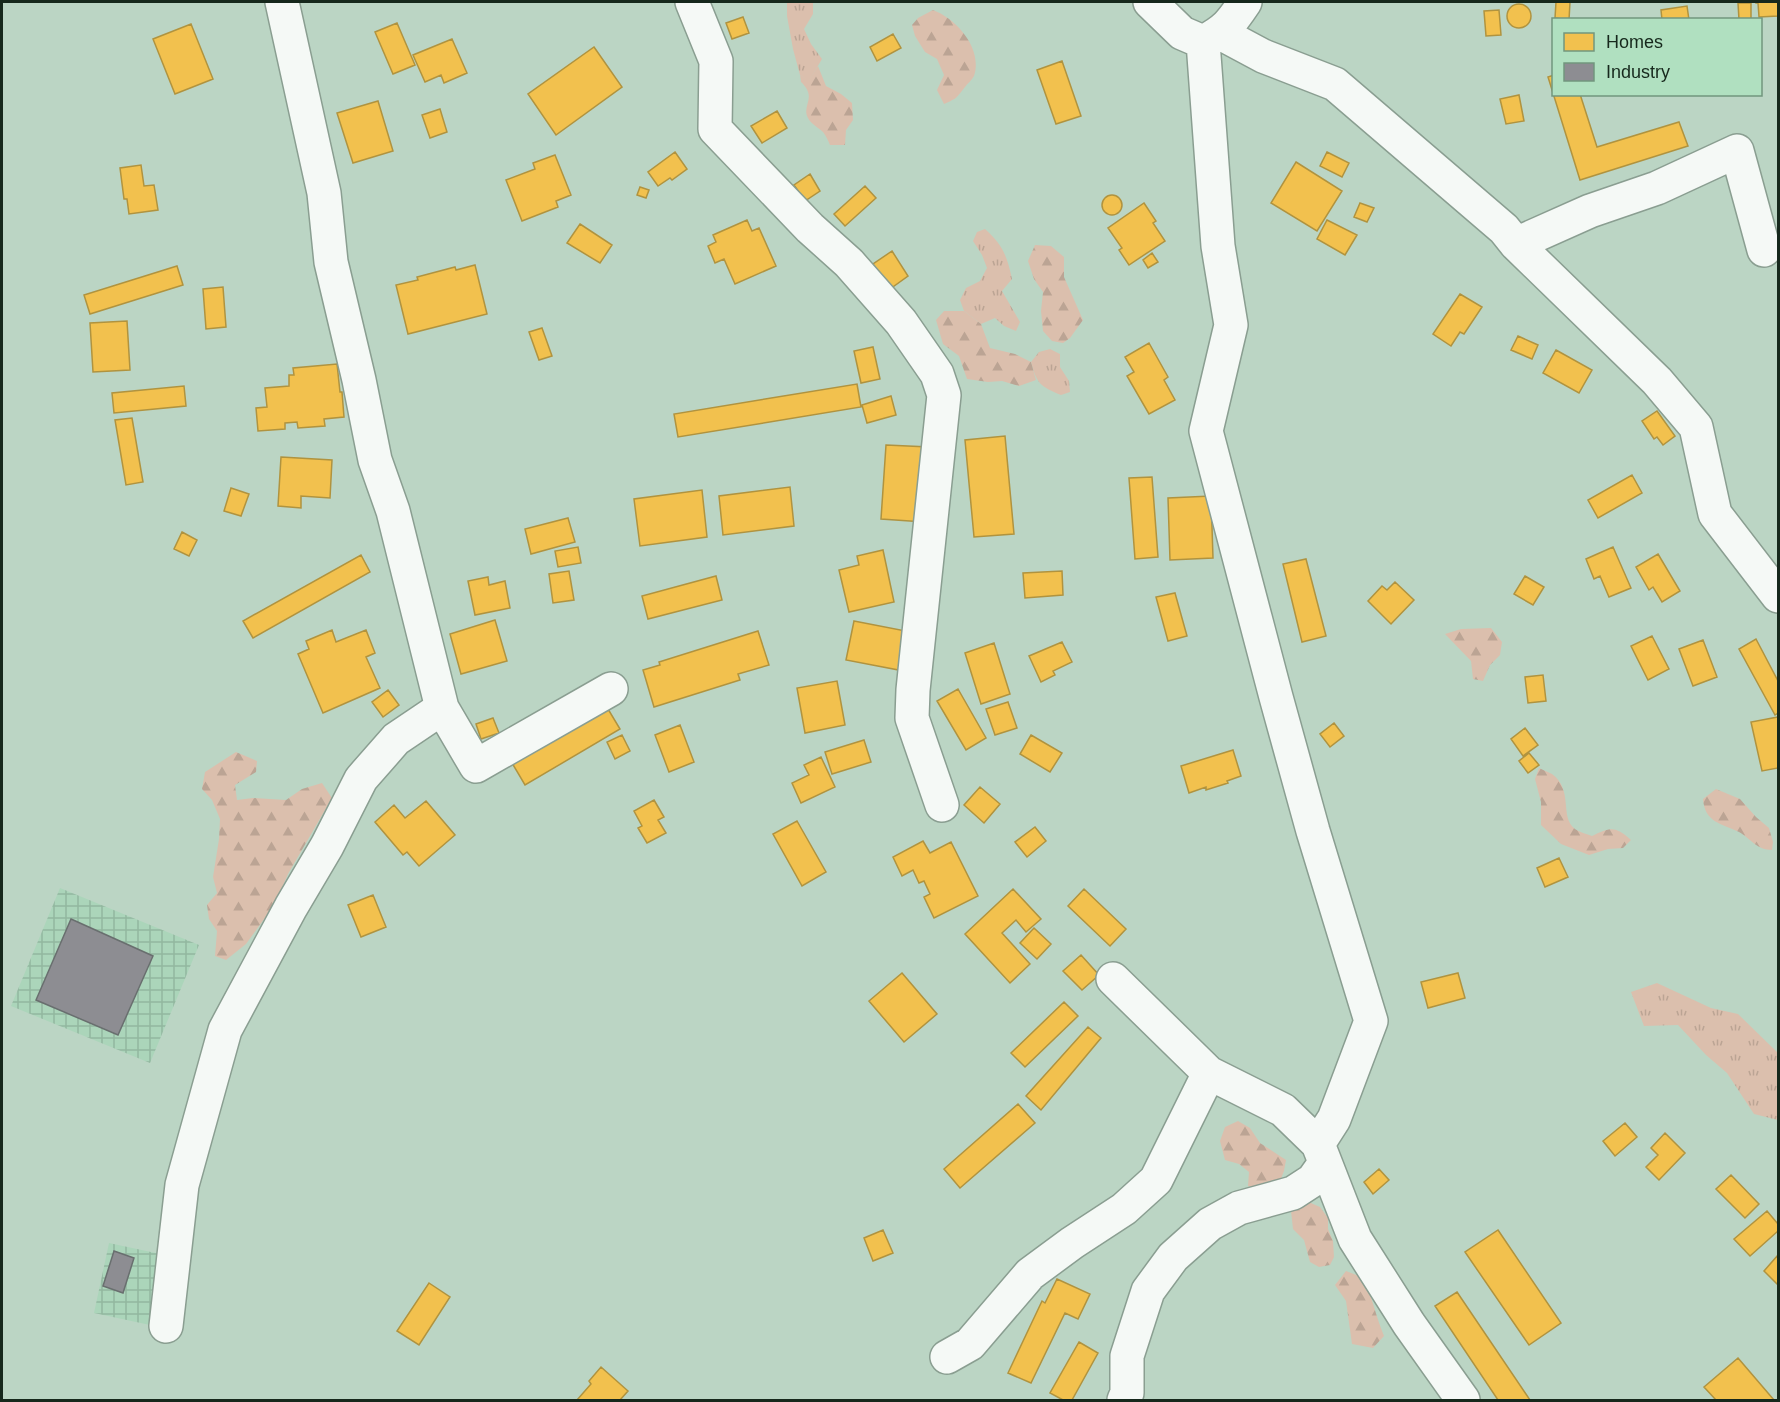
<svg xmlns="http://www.w3.org/2000/svg" width="1780" height="1402" viewBox="0 0 1780 1402" font-family="Arial,sans-serif">
  <style>
    .industrial { fill: url(#industrial-grid) }
    .grass { fill: url(#grass-tufts) }
    .forest { fill: url(#forest-firs) }
    .homes { fill: #f2c14e; stroke: #b0933f; stroke-width: 1.5 }
    .industry { fill: #8d8d92; stroke: #696f6f; stroke-width: 1.5 }
    .lines { fill: none; stroke-linecap: round; stroke-linejoin: round }
    .minor-casing { stroke: #8a9e91; stroke-width: 36 }
    .minor { stroke: #f5f9f6; stroke-width: 33 }
  </style>
  <defs>
    <pattern id="industrial-grid" width="8" height="8" patternUnits="userSpaceOnUse" patternTransform="scale(1.5)"><rect width="8" height="8" fill="#abd5ba"/><path d="M0 4h8M4 0v8" fill="none" stroke="#92b79f"/></pattern>
    <pattern id="grass-tufts" width="24" height="20" patternUnits="userSpaceOnUse" patternTransform="scale(1.5)"><rect width="24" height="20" fill="#dbbfad"/><path d="M3 7l-1-3M5 7V3M7 7l1-3M15 17l-1-3M17 17v-4M19 17l1-3" fill="none" stroke="#bba494"/></pattern>
    <pattern id="forest-firs" width="22" height="20" patternUnits="userSpaceOnUse" patternTransform="scale(1.5)"><rect width="22" height="20" fill="#dbbfad"/><path d="M5 1l3.5 6h-7zM16 11l3.5 6h-7z" fill="#bba494"/></pattern>
  </defs>
  <rect width="100%" height="100%" fill="#bbd5c4"/>
  <path class="industrial" d="M60 888 199 945 150 1063 11 1006Z
    M109 1243 165 1255 150 1325 94 1313Z"/>
  <path class="grass" d="M787 2H813V14L804 29 811 44 822 59 809 81 800 75 793 49 787 16Z
    M985 229C1003 245 1007 256 1012 279L1002 291 1020 322 1016 331 1004 326 995 318 981 324 964 311 960 300 966 288 980 281 987 268 982 255 973 241 977 232Z
    M1050 349 1060 354V367L1069 381 1070 392 1061 395C1040 386 1037 384 1031 362L1039 352Z
    M1657 983 1711 1008 1738 1014 1778 1053V1120L1754 1114 1727 1073 1706 1055 1678 1025 1644 1026 1631 992Z"/>
  <path class="forest" d="M933 10C957 19 983 49 974 76 972 80 967 84 965 87 956 98 958 98 944 104L937 90 944 75 937 59 925 52 915 36 912 25 918 18Z
    M818 66 826 86 841 94 852 103 853 120 846 130 845 145H830C828 140 826 136 823 132 819 128 811 124 808 118 801 105 818 98 801 82L800 75 809 80Z
    M1035 245 1051 246 1064 257V277L1083 320 1070 338 1063 343 1052 341 1043 331 1041 311 1043 292 1034 279 1028 261Z
    M944 311H964L981 324 990 348 1015 354 1031 362 1036 380 1019 386 1002 381 988 382 967 379 959 356 943 344 936 320Z
    M1491 628 1502 642 1500 655 1490 665 1483 681 1473 679 1471 661 1445 634 1461 629Z
    M236 752 257 761 256 772 235 785 237 800 253 798 286 800 302 789 322 783 332 798 288 874 275 904 246 944 226 960 215 956 217 931 209 919 207 905 217 893 213 877 219 839 220 819 212 800 202 789 205 772Z
    M1539 768C1543 770 1548 772 1552 774 1574 790 1559 817 1575 829 1579 832 1587 834 1592 836 1611 827 1615 826 1631 840L1623 848 1608 849 1589 855 1561 844 1541 825V802L1535 779Z
    M1716 789 1740 799 1756 817 1769 828 1773 842 1772 850C1757 850 1751 839 1739 832 1721 823 1705 823 1703 799Z
    M1238 1121 1250 1128 1260 1143 1286 1160 1284 1171 1280 1181 1260 1189 1248 1186 1249 1172 1239 1164 1225 1160 1220 1141 1225 1127Z
    M1304 1200 1320 1207 1328 1218V1229L1333 1241 1334 1257 1330 1265 1319 1267 1310 1262 1304 1240 1293 1229 1291 1211Z
    M1346 1271 1364 1278C1372 1297 1376 1317 1384 1336L1373 1348 1352 1344 1346 1301 1335 1285Z"/>
  <path class="homes" d="M1556 2H1570L1569 20 1555 18Z
    M1756 2H1778V16L1759 17 1758 3H1756Z
    M1738 3H1751V20H1739Z
    M1507 16a12 12 0 1 1 24 0a12 12 0 1 1-24 0Z
    M1687 6 1689 20H1662L1661 10Z
    M1499 10 1501 35 1486 36 1484 11Z
    M743 17 749 33 732 39 726 23Z
    M397 23 415 65 393 74 375 32Z
    M191 24 213 79 175 94 153 39Z
    M893 34 901 48 877 61 870 47Z
    M452 39 467 73 444 83 441 75 425 82 413 55Z
    M594 47 622 87 556 135 528 94Z
    M1062 61 1081 116 1056 124 1037 70Z
    M1554 75V94H1580L1597 147 1679 122 1688 146 1580 180 1548 77Z
    M1519 95 1524 121 1506 124 1500 99Z
    M378 101 393 151 353 163 337 113Z
    M440 109 447 132 430 138 422 115Z
    M777 111 787 128 762 143 751 126Z
    M675 152 687 169 672 180 670 178 658 186 648 172Z
    M1327 152 1349 163 1342 177 1320 166Z
    M555 155 571 195 556 201 558 207 522 221 506 180 535 169 533 163Z
    M1296 162 1342 191 1317 231 1271 203Z
    M141 165 144 186 154 185 158 210 129 214 127 199H124L120 168Z
    M810 174 820 191 805 201 794 185Z
    M865 186 876 198 845 226 834 214Z
    M640 187 649 190 646 198 637 195Z
    M1102 205a10 10 0 1 1 20 0a10 10 0 1 1-20 0Z
    M1144 203 1156 221 1153 223 1165 241 1129 265 1119 250 1122 248 1108 228Z
    M1360 203 1374 208 1367 222 1354 217Z
    M747 220 752 231 759 228 776 266 735 284 724 259 715 263 708 246 716 242 713 235Z
    M1327 220 1357 235 1345 255 1317 239Z
    M580 224 612 245 600 263 567 243Z
    M892 251 908 276 890 289 873 264Z
    M1152 253 1158 262 1148 268 1143 260Z
    M475 265 487 314 408 334 396 285 418 280 417 277 455 267 456 270Z
    M177 266 183 285 90 314 84 295Z
    M223 287 226 327 206 329 203 289Z
    M1460 294 1482 307 1464 334 1460 332 1451 346 1433 334Z
    M127 321 130 370 93 372 90 323Z
    M542 328 552 356 539 360 529 332Z
    M1518 336 1538 345 1532 359 1511 350Z
    M1149 343 1168 377 1164 380 1175 400 1149 414 1127 376 1134 372 1125 357Z
    M873 347 880 379 861 383 854 351Z
    M1556 350 1592 370 1579 393 1543 373Z
    M337 364 340 392H342L344 417 324 419 325 426 298 428 297 422 285 423V429L258 431 256 408 267 407 265 388 289 386V375H294L293 368Z
    M857 384 861 407 678 437 674 414Z
    M184 386 186 406 114 413 112 393Z
    M891 396 896 415 867 423 862 405Z
    M1657 411 1675 436 1663 445 1657 437 1654 439 1642 421Z
    M132 418 143 482 126 485 115 420Z
    M1005 436 1014 534 974 537 965 440Z
    M886 445 929 447 924 522 881 519Z
    M281 457 332 460 330 498 301 496V508L278 506Z
    M1632 475 1642 493 1598 518 1588 500Z
    M1152 477 1158 557 1135 559 1129 478Z
    M790 487 794 526 723 535 719 496Z
    M231 488 249 494 241 516 224 511Z
    M702 490 707 537 640 546 634 499Z
    M1211 496 1213 558 1170 560 1168 498Z
    M568 518 575 542 531 554 525 529Z
    M182 532 197 540 189 556 174 549Z
    M578 547 581 563 558 567 555 551Z
    M1613 547 1631 588 1609 597 1600 576 1594 579 1586 559Z
    M883 550 894 602 849 612 839 570 859 565 857 556Z
    M1658 554 1680 591 1662 602 1653 587 1649 590 1636 567Z
    M361 555 370 572 253 638 243 621Z
    M1306 559 1326 636 1302 642 1283 564Z
    M569 571 574 600 553 603 549 574Z
    M1062 571 1063 595 1025 598 1023 573Z
    M716 576 722 600 648 619 642 596Z
    M1525 576 1544 587 1533 605 1514 594Z
    M488 577 489 585 505 581 510 608 475 615 468 581Z
    M1395 582 1414 600 1391 624 1368 601 1382 586 1387 590Z
    M1175 593 1187 636 1168 641 1156 597Z
    M495 620 507 661 461 674 450 634Z
    M854 621 911 632 904 671 846 660Z
    M332 630 336 642 366 630 375 653 366 657 380 688 323 713 298 654 309 649 306 641Z
    M758 631 769 665 738 674 740 680 654 707 643 670 660 665 659 662Z
    M1652 636 1669 669 1648 680 1631 646Z
    M1756 639 1778 681V713L1775 715 1739 649Z
    M1703 640 1717 677 1693 686 1679 649Z
    M1062 642 1072 662 1053 671 1055 675 1041 682 1029 656Z
    M994 643 1010 694 981 704 965 653Z
    M1543 675 1546 701 1528 703 1525 677Z
    M837 681 845 725 805 733 797 688Z
    M958 689 986 738 966 750 937 701Z
    M388 690 399 705 383 717 372 702Z
    M1008 702 1017 728 995 735 986 709Z
    M605 704 620 729 525 785 512 763Z
    M1778 717V768L1762 771 1751 722Z
    M493 718 499 733 481 739 476 724Z
    M1334 723 1344 736 1330 747 1320 734Z
    M680 725 694 762 669 772 655 735Z
    M1525 728 1538 745 1523 756 1511 739Z
    M622 735 630 751 615 759 607 742Z
    M1031 735 1062 753 1050 772 1020 754Z
    M864 740 871 762 832 774 825 752Z
    M1233 750 1241 776 1227 781 1228 783 1206 790V787L1189 793 1181 766Z
    M1529 753 1539 765 1528 773 1519 761Z
    M821 757 835 787 801 803 792 783 809 775 804 765Z
    M980 787 1000 804 984 823 964 805Z
    M654 800 664 817 658 820 666 833 647 843 638 828 642 826 634 811Z
    M426 801 455 835 419 866 407 852 403 855 375 822 394 805 405 818Z
    M797 821 826 872 802 886 773 834Z
    M1035 827 1046 841 1027 857 1015 842Z
    M923 841 930 853 951 842 978 896 934 918 924 897 930 894 924 881 919 883 913 870 902 876 893 857Z
    M1559 858 1568 877 1545 887 1537 868Z
    M1013 889 1041 919 1026 932 1016 920 1002 933 1030 964 1010 983 965 934Z
    M1084 889 1126 929 1110 946 1068 906Z
    M373 895 386 927 361 937 348 905Z
    M1034 928 1051 944 1037 959 1020 943Z
    M1081 955 1099 975 1082 990 1063 971Z
    M902 973 937 1014 904 1042 869 1001Z
    M1458 973 1465 998 1428 1008 1421 982Z
    M1064 1002 1078 1016 1025 1067 1011 1053Z
    M1088 1027 1101 1038 1041 1110 1026 1096Z
    M1018 1104 1035 1123 960 1188 944 1169Z
    M1625 1123 1637 1137 1615 1156 1603 1141Z
    M1665 1133 1685 1153 1659 1180 1646 1167 1658 1155 1651 1148Z
    M1379 1169 1389 1180 1373 1194 1364 1182Z
    M1731 1175 1759 1204 1745 1218 1716 1189Z
    M1767 1211 1778 1224V1231L1750 1256 1734 1239Z
    M883 1230 893 1253 873 1261 864 1238Z
    M1498 1230 1561 1323 1529 1345 1465 1252Z
    M1778 1255V1285L1764 1271Z
    M1057 1279 1090 1294 1078 1319 1065 1313 1031 1383 1008 1373 1042 1301 1045 1303Z
    M429 1283 450 1297 419 1345 397 1331Z
    M1457 1292 1530 1400H1498L1435 1306Z
    M1079 1342 1098 1353 1072 1400H1063L1050 1393Z
    M1738 1358 1774 1400H1716L1704 1387Z
    M601 1367 628 1391 620 1400H577L591 1384 589 1381Z"/>
  <path class="industry" d="M71 919 153 956 118 1035 36 1000Z
    M114 1251 134 1258 123 1293 103 1286Z"/>
  <g class="lines">
    <g class="minor-casing">
      <path id="minor" d="M282 2 324 193 331 262 359 380 375 460 393 511 442 708 476 766 611 689
        M692 2 716 61 715 129 810 228 849 263 901 322 937 374 944 395 913 690 912 718 942 805
        M1150 2 1182 33 1203 42C1226 30 1231 23 1245 2
        M1220 33 1263 56 1335 84 1504 229 1516 244 1657 381 1696 427 1715 514 1778 596
        M1203 42 1218 246 1231 325 1206 431 1276 697 1313 831 1371 1021 1334 1119 1318 1144 1355 1239 1409 1324 1463 1400
        M1516 244 1590 211 1657 188 1737 151 1764 250
        M1113 979 1209 1073 1283 1110 1318 1144
        M166 1326 182 1185 225 1030 291 907 327 846 361 779 396 739 442 708
        M947 1357 970 1344 1030 1274 1072 1243 1124 1209 1156 1180 1209 1073
        M1124 1400 1127 1393V1356L1148 1291 1173 1257 1210 1224 1239 1208 1293 1193 1313 1180 1325 1163"/>
    </g>
    <use href="#minor" class="minor"/>
  </g>
  <rect width="1780" height="1402" fill="none" stroke="#16281c" stroke-width="6"/>
  <rect x="1552" y="18" width="210" height="78" fill="#b0e0c0" stroke="#72967e" stroke-width="1.5"/>
  <rect x="1564" y="33" width="30" height="18" fill="#f2c14e" stroke="#72967e" stroke-width="1.5"/>
  <text x="1606" y="48" font-size="18" fill="#16281c">Homes</text>
  <rect x="1564" y="63" width="30" height="18" fill="#8d8d92" stroke="#72967e" stroke-width="1.5"/>
  <text x="1606" y="78" font-size="18" fill="#16281c">Industry</text>
</svg>
